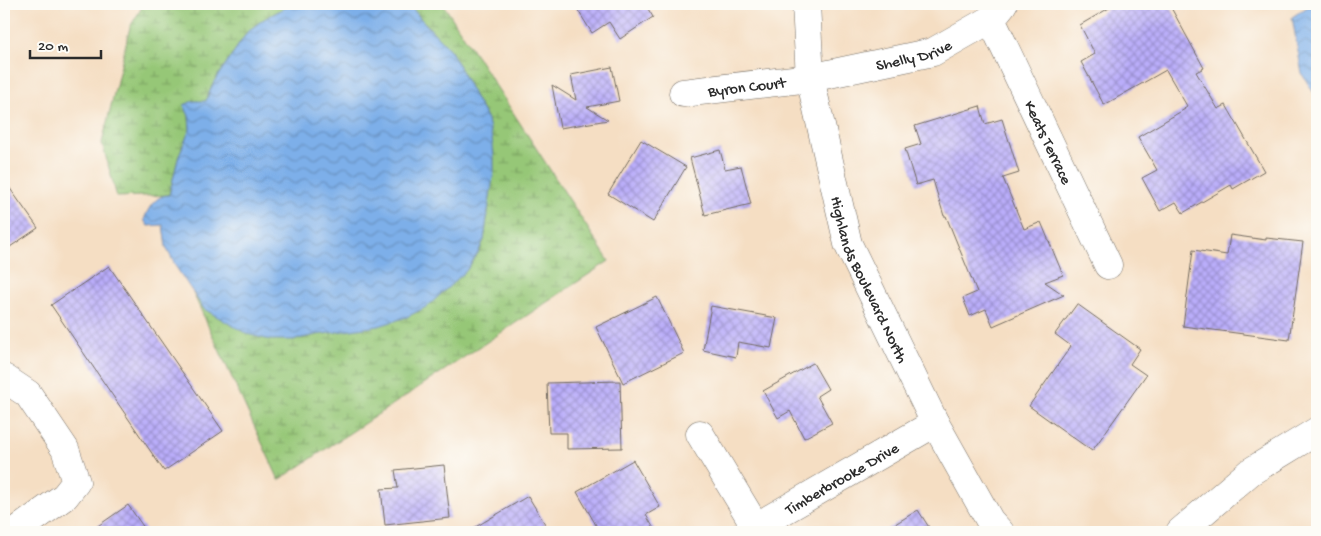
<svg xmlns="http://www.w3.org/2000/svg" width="1321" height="536" viewBox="0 0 1321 536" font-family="'Gochi Hand',sans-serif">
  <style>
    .wetland { fill: url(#wetland-marsh); stroke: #607951 }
    .water { fill: url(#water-waves); stroke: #546d8a }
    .building { fill: url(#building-cross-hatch) }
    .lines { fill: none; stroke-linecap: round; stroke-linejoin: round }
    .minor-casing { stroke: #726a60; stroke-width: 29 }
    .tertiary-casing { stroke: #726a60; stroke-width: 29 }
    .minor { stroke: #fff; stroke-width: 28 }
    .tertiary { stroke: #fff; stroke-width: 28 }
    .labels { text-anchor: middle; stroke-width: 4.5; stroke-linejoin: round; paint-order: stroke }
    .street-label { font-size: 16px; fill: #2b2b2b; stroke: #fdfcf7 }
  </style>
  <defs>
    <pattern id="wetland-marsh" width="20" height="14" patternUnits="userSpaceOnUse" patternTransform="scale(1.25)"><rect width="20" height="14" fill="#96c777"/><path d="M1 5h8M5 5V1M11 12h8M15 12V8" fill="none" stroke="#7ba262"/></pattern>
    <pattern id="water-waves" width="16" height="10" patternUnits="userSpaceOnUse" patternTransform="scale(1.25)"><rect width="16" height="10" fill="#7dafe9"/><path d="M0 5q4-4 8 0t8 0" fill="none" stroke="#678fbd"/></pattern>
    <pattern id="building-cross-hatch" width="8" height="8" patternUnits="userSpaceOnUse" patternTransform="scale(1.25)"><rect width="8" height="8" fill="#baadfa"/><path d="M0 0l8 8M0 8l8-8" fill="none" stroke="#978dcb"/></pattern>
  </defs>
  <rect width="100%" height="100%" fill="#fdfcf7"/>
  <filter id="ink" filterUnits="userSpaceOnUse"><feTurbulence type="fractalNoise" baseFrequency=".02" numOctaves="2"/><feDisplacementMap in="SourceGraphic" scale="10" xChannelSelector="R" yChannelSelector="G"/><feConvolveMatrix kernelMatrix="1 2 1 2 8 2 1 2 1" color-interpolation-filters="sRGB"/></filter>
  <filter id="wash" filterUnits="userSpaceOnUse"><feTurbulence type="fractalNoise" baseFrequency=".0096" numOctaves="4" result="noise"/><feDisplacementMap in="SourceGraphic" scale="20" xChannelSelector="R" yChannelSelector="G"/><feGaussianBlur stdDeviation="1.12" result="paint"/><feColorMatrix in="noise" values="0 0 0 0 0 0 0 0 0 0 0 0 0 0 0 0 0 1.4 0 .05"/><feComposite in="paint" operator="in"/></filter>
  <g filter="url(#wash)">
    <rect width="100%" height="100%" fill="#f5dec3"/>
    <path class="wetland" d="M144 4H292L264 19 248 31 217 77 211 88 206 102 193 101 189 116 190 129 179 155 169 195 117 197 102 143 130 27Z
      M409 4H443L609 261 279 480 193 293 204 309 293 340 316 335 445 290 466 271 478 253 484 240 488 211V120L478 103 451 51 421 19Z"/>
    <path class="water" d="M292 4H409L421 19 451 51 478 103 488 120 492 139 494 156V171L488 211 484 240 478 253 466 271 428 306 407 317 379 326 316 335 293 340H270L247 334 204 309 176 267 166 247 163 225 148 226 144 220C148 208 156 195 169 195L179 155 190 129 189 116 184 105 193 101H206L211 88 217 77 248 31 264 19Z
      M1312 4H1317V98L1302 74 1292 17Z"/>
    <g id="blocks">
      <path class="building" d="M574 4H645L653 17 620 39 609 22 592 33Z
        M1116 4H1169L1204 68 1196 72 1218 109 1226 105 1264 171 1233 189 1231 185 1183 213 1176 202 1160 211 1142 178 1157 170 1138 137 1185 109 1184 108 1187 106 1166 70 1104 105 1081 62 1095 54 1080 25Z
        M612 67 619 101 587 107 608 120 560 128 552 85 576 100 571 75Z
        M980 106 985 124 1002 119 1019 173 1003 178 1024 229 1041 222 1063 275 1045 282 1064 295 993 326 986 309 970 316 963 298 977 292 946 216H944L933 180 916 185 905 149 921 144 915 126Z
        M641 140 686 167 653 222 608 194Z
        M720 150 725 169 741 166 751 204 705 215 690 158Z
        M4 180 38 228 4 251Z
        M1230 235 1266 240V238L1303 242 1289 340 1183 326 1193 250 1227 255Z
        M109 266 223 431 164 471 51 305Z
        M657 297 684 353 623 383 596 327Z
        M1077 304 1140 349 1130 364 1146 375 1092 451 1029 406 1071 346 1055 334Z
        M711 306 777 318 771 348 738 342 736 357 703 350Z
        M813 363 828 389 817 396 832 423 804 438 790 411 778 418 763 391Z
        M620 381 622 448 567 449V433H549L547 383Z
        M633 460 660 507 646 515 656 532H600L577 492Z
        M444 465 450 518 385 525 381 489 398 488 395 470Z
        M528 496 550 532H467Z
        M128 505 147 532H89Z
        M918 510 932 532H882Z"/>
    </g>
  </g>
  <g filter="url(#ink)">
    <use href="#blocks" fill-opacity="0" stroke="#726a60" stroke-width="1"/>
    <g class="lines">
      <g class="minor-casing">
        <g id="minor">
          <path id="s1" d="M991 19 1108 265"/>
          <path id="s2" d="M683 93 810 78 933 52 991 19 1003 4"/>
          <path d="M4 378 28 394 65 449 76 482 65 496 15 532"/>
          <path d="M700 434 756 527"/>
          <path id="s3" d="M747 532 935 423"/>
          <path d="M1180 532 1250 472 1317 431"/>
        </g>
      </g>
      <g class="tertiary-casing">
        <g id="tertiary">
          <path id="s4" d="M806 4 810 78 848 244 935 423 990 521 1000 532"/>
        </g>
      </g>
      <use href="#minor" class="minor"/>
      <use href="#tertiary" class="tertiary"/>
    </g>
  </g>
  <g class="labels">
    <g class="street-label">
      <text dy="6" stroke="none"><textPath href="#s2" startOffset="234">Shelly Drive</textPath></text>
      <text dy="6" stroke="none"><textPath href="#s2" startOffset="64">Byron Court</textPath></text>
      <text dy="6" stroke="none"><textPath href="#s1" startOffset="136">Keats Terrace</textPath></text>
      <text dy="6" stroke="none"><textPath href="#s4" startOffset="285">Highlands Boulevard North</textPath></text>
      <text dy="6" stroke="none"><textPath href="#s3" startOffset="109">Timberbrooke Drive</textPath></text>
    </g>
  </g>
  <rect width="1321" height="536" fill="none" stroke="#fdfcf7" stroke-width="20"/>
  <path d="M30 50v8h71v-8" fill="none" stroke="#2b2b2b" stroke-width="2.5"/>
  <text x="38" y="50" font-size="15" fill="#2b2b2b" stroke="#fdfcf7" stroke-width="4" paint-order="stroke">20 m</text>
</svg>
